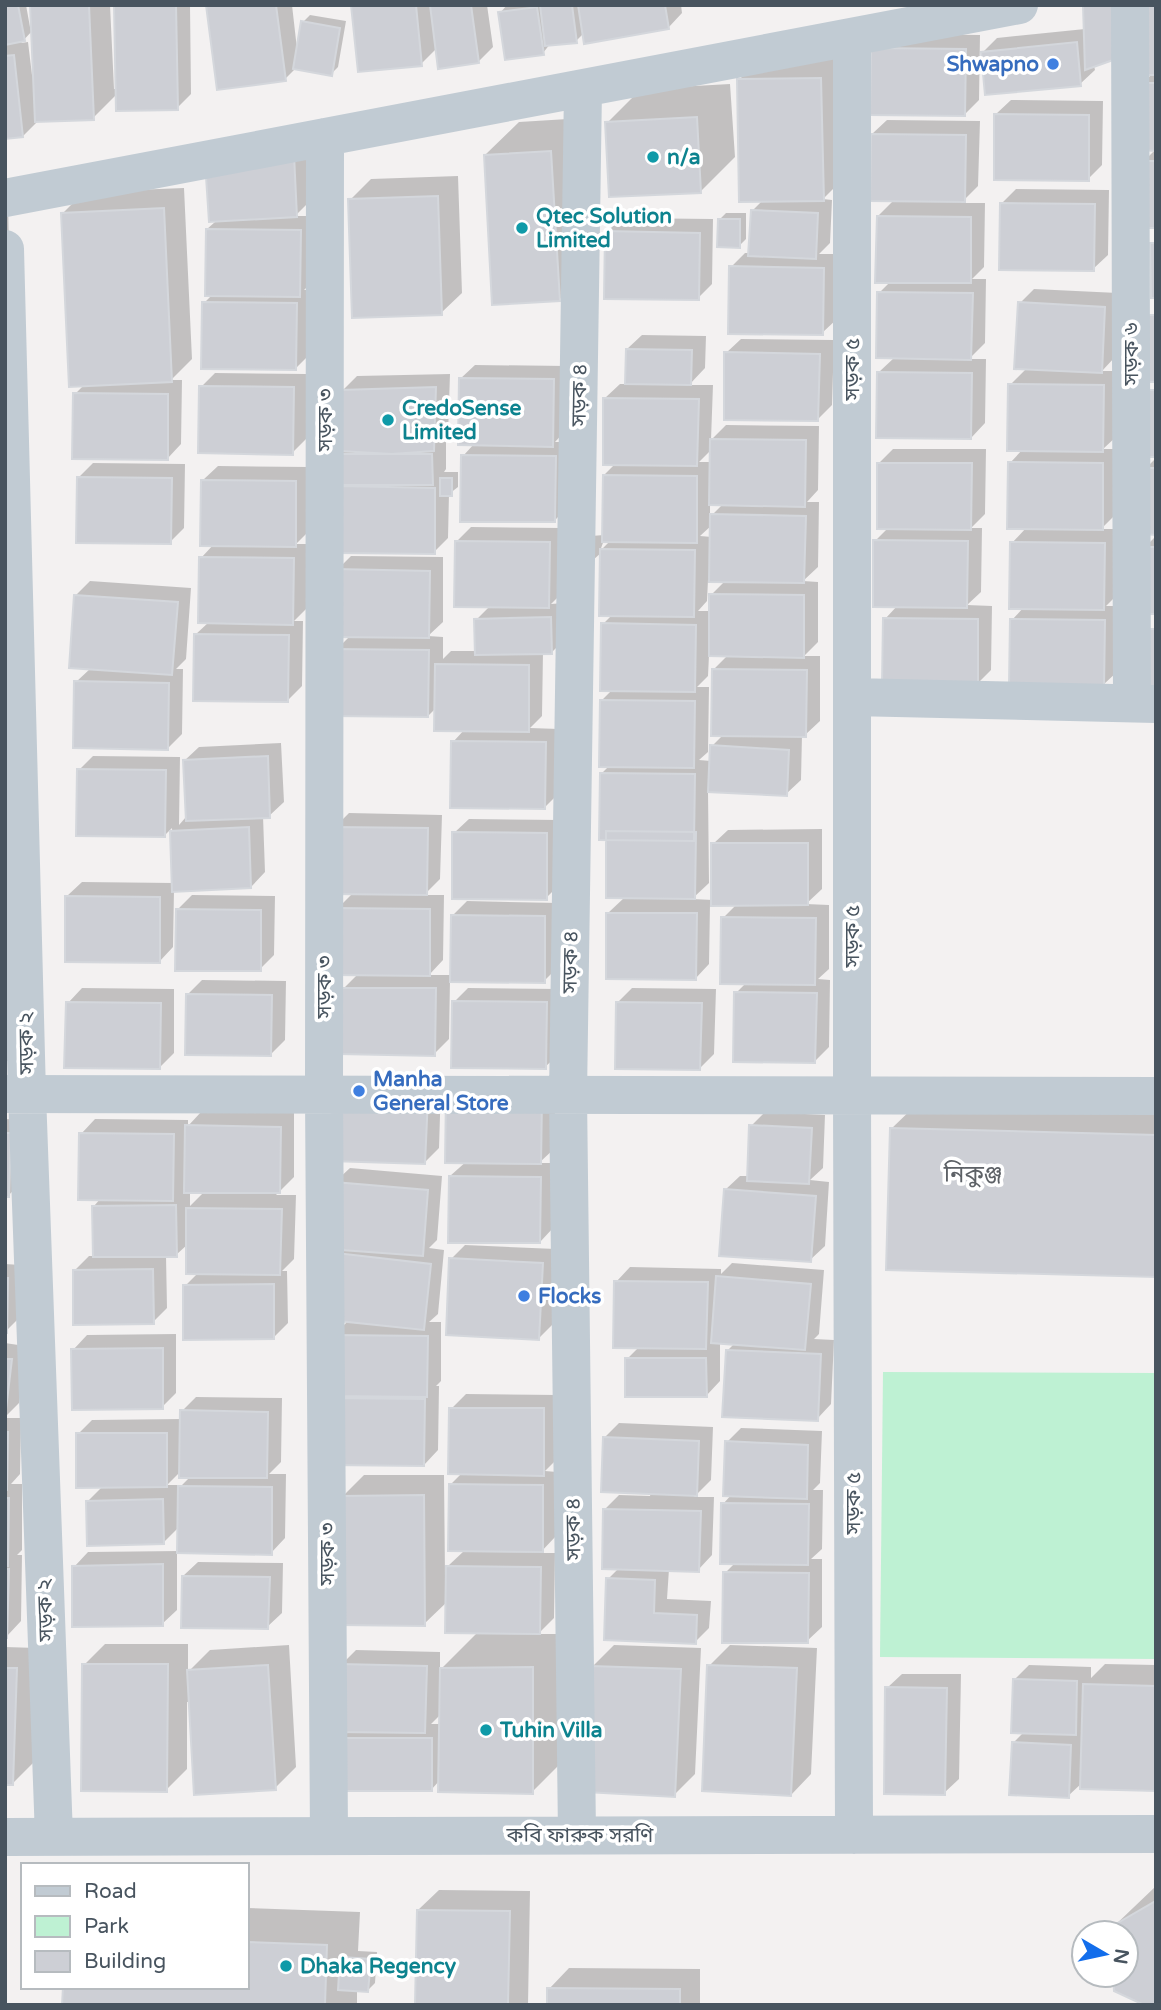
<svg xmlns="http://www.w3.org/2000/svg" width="1161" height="2010" viewBox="0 0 1161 2010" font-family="'Varela Round','Noto Sans Bengali',sans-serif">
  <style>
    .green { fill: #bef1d3 }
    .shadow { fill: #0003; fill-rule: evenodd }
    .building { fill: #cdcfd5; stroke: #d4d7dc; stroke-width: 2 }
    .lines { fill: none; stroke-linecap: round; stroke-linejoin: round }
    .minor { stroke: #c1cbd3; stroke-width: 38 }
    .shop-dot { fill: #3f7fe0; stroke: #fff; stroke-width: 2.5 }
    .culture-dot { fill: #0f9aa8; stroke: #fff; stroke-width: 2.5 }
    .labels { text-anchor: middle; stroke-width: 7; stroke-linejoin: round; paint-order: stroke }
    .shop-label { font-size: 21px; font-weight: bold; fill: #366cbe; stroke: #fff; text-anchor: start }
    .culture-label { font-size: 21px; font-weight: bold; fill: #0d838f; stroke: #fff; text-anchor: start }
    .street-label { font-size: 21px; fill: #48545f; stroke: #fff }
    .quarter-label { font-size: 24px; fill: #5d6166; stroke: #fff }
  </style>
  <rect width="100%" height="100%" fill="#f3f1f1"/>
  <path class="green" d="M883 1372 1156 1373V1659L880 1657Z"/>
  <path class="shadow" d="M5 5H26L30 27H32L31 5H110L114 89H117L115 5H190L191 94 177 108 117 94 93 118 38 121 23 136 5 138ZM32 31 34 75H32L28 42 21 43Z
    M208 5H292L297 49 303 22 310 15 346 21 338 67 331 74 296 68 285 79Z
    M353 5H487L493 47 478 62 437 48 421 64Z
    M507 5H681L682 13 668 28 584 33 576 41 550 44 543 53 500 13Z
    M1156 5V149L1142 84 1152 74Z
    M1085 29 1095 70 1080 84 983 52 997 38Z
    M887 34 980 35 979 100 965 114 872 113Z
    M842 58 844 178 823 199 832 200 830 243 819 254H837V319L822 333 731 267 745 253H750L752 211 763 200 739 80 759 59Z
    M730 84 735 157 701 191 607 123 641 89Z
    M1011 100 1103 101 1102 165 1088 179 996 114Z
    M584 118 593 266 559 300 485 155 519 122Z
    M887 120 980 121 978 186 961 203H985L984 267 972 279H986L985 343 969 359H986L985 423 971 438 879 372 895 357 879 293 891 281 878 216 895 199 872 134Z
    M307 142 310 201 295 216H314L313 281 304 290H311L310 354 296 368 204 303 213 294 207 229Z
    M1156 149V226L1143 162Z
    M458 176 462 293 441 313 350 200 371 179Z
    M184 188 192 359 171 380H182L181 444 167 459 75 394 85 384 63 213 84 192Z
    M1016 189 1109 190 1108 255 1093 269 1002 203Z
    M5 201H8L9 248 5 252Z
    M726 213H746V239L739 246 719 220Z
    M621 218 713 219 712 284 698 298 607 232Z
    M1034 289 1118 293 1115 357 1102 371H1117V436L1103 449H1117L1116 514 1101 529H1119L1118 594 1106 606H1119L1118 671 1103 685 1012 620 1024 607 1012 543 1027 527 1010 463 1023 449 1010 385 1027 368 1020 303Z
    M642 335 706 336 705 368 689 385H713L711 440 726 425 819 426 818 490 807 502H819L818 567 803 581 818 582V642L804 656H820V721L805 735H802L801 780 786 794 708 791 709 883 692 899 713 900V844L728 830 822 829V889L806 904 829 905V969L818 979 830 980 829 1047 815 1061 736 993 746 983 723 918 737 904H710L709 964 695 979 608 913 625 897 608 838 601 774 610 765 602 700 613 689 603 624 612 615 602 552 592 561 591 536 604 535V475L616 463 605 398 620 384H627V349ZM712 449 711 462H699ZM710 504H723L710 517ZM712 525V537L700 536ZM604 540H611L600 551ZM708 580H726L711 595V611H698L707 601ZM709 655H728L714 669 724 734 712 746 711 761 699 760 708 752 709 687H697L708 676Z
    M741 339 834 340 832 405 818 419 726 353Z
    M475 365 567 366 566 430 555 442H569V506L554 521 463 456 474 444 460 379Z
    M215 373 307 374 306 439 292 453 201 387Z
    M450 374 448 435 443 440H446V469L444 472H458V487L449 494 448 538 434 552 342 487 346 483H340L342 391 357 376Z
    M893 449H986L985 514 971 528H982L981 592 967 605 992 606 991 670 977 684 885 619 898 605 875 541 889 527 879 463Z
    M1156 458V533L1145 469Z
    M93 463 185 464 184 528 170 542 79 477Z
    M218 466 310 467 309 531 296 544H307V608L294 621H303L302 686 288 700 195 635 209 622 201 558 214 544 203 480Z
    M471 527 563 528V592L551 604 565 603 566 638 552 652H543L542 716 530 728 559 729V793L544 808 453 742 465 729 436 708 428 716 336 650 351 635 337 570 351 556 443 557V622L428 636 443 637V659L451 651H477L476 620 490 606 457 541Z
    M1156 536V612L1144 548Z
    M90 581 191 588 186 659 176 669H183L182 734 168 748 76 682 91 668 76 595Z
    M281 743 284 802 269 816H263L265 872 251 887 174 890 173 947 159 962 67 896 82 882 174 883 172 828 164 836 79 770 93 756 180 757 179 825 186 817 184 761 199 747Z
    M349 813 442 815 440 879 424 895H444L443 960 429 975H452V916L467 901 559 903 558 967 544 981 450 980 449 1039 434 1054 343 989 358 974 337 909 353 893 334 828Z
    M469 819 561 820 560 884 546 898 454 833Z
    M192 895 275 896 274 955 260 969 177 910Z
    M202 980 286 981 285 1040 271 1054 187 995Z
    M5 982 11 1061H5Z
    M82 988 174 989V1053L159 1068 68 1003Z
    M468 988 560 989V1053L545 1067 454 1002Z
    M632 988 716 989 714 1054 700 1068 618 1002Z
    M555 1083V1148L539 1163H555L554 1227 540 1242 450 1176Z
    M441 1084 439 1148 425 1162 332 1159Z
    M918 1103 1156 1108V1275L891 1129Z
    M201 1112 294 1113V1177L276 1195H296L294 1259 282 1271H287L288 1323 273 1338 185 1286 199 1272 188 1244 176 1255H166L167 1308 153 1322 74 1271 89 1256H94V1206L101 1198 81 1134 95 1119 188 1120V1126ZM190 1191H205L190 1206Z
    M765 1112 825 1115 823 1168 810 1180 829 1182 825 1246 810 1260 725 1190 740 1176H749L751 1126Z
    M5 1119 25 1120 22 1181 8 1196H5Z
    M350 1168 442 1176 437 1240 429 1248 444 1250 438 1314 429 1322H441V1381L436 1386H439L438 1450 424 1465 331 1464 334 1335 349 1320 335 1182Z
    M465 1245 556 1249 553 1324 539 1338 451 1259Z
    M732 1263 824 1270 819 1334 814 1339 834 1340 831 1404 817 1419 727 1351 735 1343 720 1342V1381L706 1396 627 1359 640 1346 616 1282 630 1267 721 1269V1274Z
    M5 1264 21 1265 20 1317 6 1331Z
    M176 1334V1393L162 1407 73 1350 87 1335Z
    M5 1343 25 1346 19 1403 5 1417Z
    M466 1394 558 1395 557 1459 545 1471 557 1472 556 1536 540 1553H555L554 1618 538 1634H566V1758L532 1792 440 1780 431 1790 342 1739 350 1730 341 1665 356 1650 440 1652V1670L479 1631 448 1601 424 1624 343 1496 364 1475H444L445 1575H448V1566L465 1550 450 1485 462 1473 451 1409ZM441 1714V1724H431Z
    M196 1397 282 1398 281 1462 269 1474H286L285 1538 271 1553 177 1552V1610L162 1624 74 1567 88 1552 179 1551V1527L163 1543 87 1502 103 1486 78 1434 92 1420 182 1419V1411ZM181 1471 191 1476 177 1490V1485H167Z
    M5 1418H21L20 1474 11 1484H22V1550L17 1555H22L21 1621 7 1636Z
    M619 1423 713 1427 711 1480 694 1497H714L712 1555 698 1570 669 1569 667 1599 711 1601 709 1628 695 1642 606 1638 608 1579 619 1568 605 1509 619 1495 650 1496 651 1492 605 1437Z
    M741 1428 822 1431 820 1483 813 1490H823L822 1549 811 1559H822V1627L807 1641 725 1573 736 1562 723 1504 732 1494 727 1442Z
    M198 1562 283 1563 282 1613 267 1627 183 1576Z
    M105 1644H188V1672L210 1650 289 1645 296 1767 275 1788 190 1702H187V1769L166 1790 84 1665Z
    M614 1645 701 1648 695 1774 674 1795 593 1666Z
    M730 1645 817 1648 811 1774 791 1795 709 1666Z
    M5 1647 37 1648 33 1763 12 1784 5 1783Z
    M1105 1664 1156 1665V1790L1082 1783 1068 1796 1013 1743 1024 1732 1014 1680 1029 1665 1091 1667V1678Z
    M902 1674H961L959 1779 944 1793 887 1688Z
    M1156 1886V2005L1114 1975H1126V1933H1111V1929Z
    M439 1890 530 1891 528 2005H417L418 1910Z
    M247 1908 360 1912 358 1951 377 1952 375 1983 368 1990 357 1989V2005H64L247 1987Z
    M569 1968 700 1969V2005H548L549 1989Z"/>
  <path class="building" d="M5 5H18L25 41 5 45Z
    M30 5H89L94 120 35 122Z
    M114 5H176L178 110 116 111Z
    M206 5H276L286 81 217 90Z
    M351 5H416L422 66 358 72Z
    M430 5H471L479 63 438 69Z
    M540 5H572L577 43 545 46Z
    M578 5H665L669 29 584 44Z
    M1083 5H1114L1116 59 1085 70Z
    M1147 5H1156V75H1147Z
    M537 7 544 55 505 60 498 12Z
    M301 21 340 28 332 76 293 69Z
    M1077 42 1081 86 985 95 981 52Z
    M871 48 966 49 965 116 870 115Z
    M14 55 23 137 5 139V56Z
    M821 78 824 201 739 202 737 79Z
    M1140 83H1156V151L1139 150Z
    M994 114 1089 115V181L994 180Z
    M697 117 701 193 609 197 605 122Z
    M871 134 966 135 965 202 870 201Z
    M551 151 560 301 492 305 484 155Z
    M294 155 297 217 209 222 205 161Z
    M1141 161H1156V228H1141Z
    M438 196 442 315 352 318 348 199Z
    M1000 203 1095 204 1094 271 999 270Z
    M164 208 172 382 69 387 61 213Z
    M751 210 818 213 816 259 748 256Z
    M877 216 971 217V283H875Z
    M718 219H740V248L717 247Z
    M206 229 301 230 300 297 205 296Z
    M605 231 700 233 699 300 604 299Z
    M1150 243H1156V298H1151Z
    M729 266 824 268 823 335 728 334Z
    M877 292 973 293 971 360 876 358Z
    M202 302 297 303 296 370 201 369Z
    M1018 302 1105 307 1102 373 1014 369Z
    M1147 315H1156V382H1146Z
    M626 349 692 350 691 385 625 384Z
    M724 352 820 354 818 421 724 420Z
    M877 372 972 373 971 439 876 438Z
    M459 378 554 379 553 447 458 445Z
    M1008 384 1104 385 1103 452 1007 451Z
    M199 386 294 387 293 455 198 453Z
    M436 387 434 451 392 454 339 451 341 390Z
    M1147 390H1156V457H1146Z
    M73 393 168 394V460L72 459Z
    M603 398 699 399 697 466 603 465Z
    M710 439 806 440 805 507 709 505Z
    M339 454H432L433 485H339Z
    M461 455 556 456 555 522H460Z
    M1008 462 1103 463V530L1007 529Z
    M877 463H972L971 530 877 529Z
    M1143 468H1156V535L1143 534Z
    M603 475 697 476V543L602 542Z
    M77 477 172 478 171 544 76 543Z
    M440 478H452V496H440Z
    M201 480 296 481V547L200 546Z
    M341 486 435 488V554L339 553Z
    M710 514 806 516 804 583 709 582Z
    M873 540 968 541 967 608 873 607Z
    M455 541 550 542 549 608 454 607Z
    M1010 542 1105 543 1104 610 1009 609Z
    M1142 547H1156V614H1141Z
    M600 549 695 550 694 617 599 616Z
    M199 557 294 558 293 625 198 623Z
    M335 569 430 571 429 638 334 637Z
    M709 594 804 595V658L709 656Z
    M74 595 178 602 172 675 69 668Z
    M551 617 552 654 475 655 474 619Z
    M883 618 978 619V686L882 685Z
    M1010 619 1105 620 1104 687 1009 686Z
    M601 623 696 625 695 692 600 691Z
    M1147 629H1156V696H1146Z
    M194 634 289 635 288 702 193 701Z
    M334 649 429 650 428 717 334 716Z
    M435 664 529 665V732L434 731Z
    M712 669 807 670 806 737 711 736Z
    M74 681 169 683 168 750 73 748Z
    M600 700 695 701 694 768 599 767Z
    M451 741 546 742 545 809 450 808Z
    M710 745 789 750 787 796 708 792Z
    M268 756 270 818 186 821 183 760Z
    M77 769 166 770 165 837 76 836Z
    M600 773 695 774 694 841 599 840Z
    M249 827 251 888 172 892 170 831Z
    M333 827 428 828 427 895 332 894Z
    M606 831 696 832 695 899 606 898Z
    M452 832 547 833V900L452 899Z
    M711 843H808V905L711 906Z
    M65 896 160 897V963L65 962Z
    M335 908 430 909V976L334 975Z
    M176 909 261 910V971H175Z
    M606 913H697L696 980 606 979Z
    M451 915 545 916V983L450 982Z
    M721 917 816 918 815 985 720 984Z
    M341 988H436L435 1056 340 1054Z
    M734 992 817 993 815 1063 733 1062Z
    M186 994 272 995 271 1056 185 1055Z
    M452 1001 547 1002 546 1069 451 1068Z
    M66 1002 161 1003 160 1069 64 1068Z
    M616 1002 702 1003 700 1070 615 1069Z
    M333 1094 428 1097 425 1164 330 1161Z
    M446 1095 542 1097 541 1164 445 1163Z
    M185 1125 281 1127 280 1193H184Z
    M749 1125 812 1128 809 1184 747 1181Z
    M890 1128 1156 1135V1277L886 1270Z
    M5 1133H11L9 1197H5Z
    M79 1133 174 1134 173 1201 78 1200Z
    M449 1176 541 1177 540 1243H448Z
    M334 1182 428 1190 423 1256 328 1249Z
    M724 1189 816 1196 811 1262 719 1256Z
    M176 1205 177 1257H93L92 1206Z
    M186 1208 282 1209 280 1275 186 1274Z
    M336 1253 431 1264 424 1330 329 1320Z
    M449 1258 543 1263 539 1340 446 1335Z
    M153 1269 154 1324 73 1325V1270Z
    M716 1276 811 1284 805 1350 711 1343Z
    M5 1278H8L7 1333H5Z
    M614 1281 708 1282 706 1349 613 1348Z
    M274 1284V1339L183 1340V1285Z
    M332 1335 428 1336 427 1397 332 1396Z
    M163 1348V1409L72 1410 71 1349Z
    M726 1350 821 1354 818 1421 722 1417Z
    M625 1358H706L707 1397H625Z
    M5 1359H12L5 1418Z
    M330 1398 425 1399 424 1466 330 1465Z
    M449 1408H544V1476L448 1474Z
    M180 1410 268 1412 267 1478H179Z
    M5 1432H8L7 1490H5Z
    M76 1433H167V1487L76 1488Z
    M603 1437 699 1441 697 1496 601 1492Z
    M725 1441 808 1445 807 1499 723 1496Z
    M449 1484 543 1485V1552L448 1551Z
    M178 1486 272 1487V1555L177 1553Z
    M424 1495 425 1626 340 1625 341 1496Z
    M5 1498H9L8 1566H5Z
    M163 1499 164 1544 87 1546 86 1501Z
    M721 1503 809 1504 808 1565 720 1564Z
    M603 1509 701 1511 699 1572 602 1569Z
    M163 1564V1626L72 1627V1566Z
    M446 1566 541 1567 540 1634 445 1633Z
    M5 1569H9L7 1638H5Z
    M723 1572 809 1573 808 1643H722Z
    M182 1576 270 1577 268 1629 181 1628Z
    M606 1578 655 1580 654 1613 697 1615 696 1644 604 1640Z
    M82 1664H168L167 1792 81 1791Z
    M340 1664 427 1666 425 1733 338 1732Z
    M268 1665 276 1790 194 1795 187 1670Z
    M707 1665 797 1668 791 1796 702 1791Z
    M591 1666 681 1669 675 1797 586 1792Z
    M533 1667V1794L438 1792 440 1668Z
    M5 1668H17L13 1785H5Z
    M1013 1679 1077 1681 1076 1735 1011 1733Z
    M1083 1684 1156 1686V1791L1080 1789Z
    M885 1687 947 1688 945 1795 884 1794Z
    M340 1738H432V1791H340Z
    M1012 1742 1071 1745 1069 1798 1009 1795Z
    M1154 1902 1156 1903V2005H1144L1114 1991 1113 1975H1126V1933H1109V1928Z
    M417 1910 510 1911 508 2005H415Z
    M247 1942 327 1945 325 2005H62L63 1987H247Z
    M340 1957 371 1959 368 1992 338 1990Z
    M547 1988 680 1989V2005H547Z"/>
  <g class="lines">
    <path class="minor" d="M1130 5 1132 703
      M852 38V1096L854 1835
      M325 137 324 1095 329 1836
      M5 198 1019 5
      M5 249 27 1094 54 1837
      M852 697 1156 704
      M5 1094 1156 1096
      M577 1835 568 1095 583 89
      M5 1837 1156 1834"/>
  </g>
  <g class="shop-dot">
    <circle cx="1053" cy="64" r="7"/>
    <circle cx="359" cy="1091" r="7"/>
    <circle cx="524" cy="1296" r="7"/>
  </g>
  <g class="culture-dot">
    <circle cx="653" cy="157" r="7"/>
    <circle cx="522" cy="228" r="7"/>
    <circle cx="388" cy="420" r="7"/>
    <circle cx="486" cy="1730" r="7"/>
    <circle cx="286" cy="1966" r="7"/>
  </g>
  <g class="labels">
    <g class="shop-label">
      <text x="1039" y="71" text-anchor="end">Shwapno</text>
      <text x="373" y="1086">Manha<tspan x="373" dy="24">General Store</tspan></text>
      <text x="538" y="1303">Flocks</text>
    </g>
    <g class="culture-label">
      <text x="667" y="164">n/a</text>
      <text x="536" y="223">Qtec Solution<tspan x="536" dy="24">Limited</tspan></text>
      <text x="402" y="415">CredoSense<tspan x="402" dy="24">Limited</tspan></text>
      <text x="500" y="1737">Tuhin Villa</text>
      <text x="300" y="1973">Dhaka Regency</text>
    </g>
    <g class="street-label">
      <text transform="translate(1131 354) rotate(-90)" y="7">সড়ক ৬</text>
      <text transform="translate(852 369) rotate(-90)" y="7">সড়ক ৫</text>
      <text transform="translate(579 395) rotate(-89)" y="7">সড়ক ৪</text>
      <text transform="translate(325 420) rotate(-90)" y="7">সড়ক ৩</text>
      <text transform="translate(852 936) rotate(-90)" y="7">সড়ক ৫</text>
      <text transform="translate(570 962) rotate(-89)" y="7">সড়ক ৪</text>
      <text transform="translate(324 987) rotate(-90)" y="7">সড়ক ৩</text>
      <text transform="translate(26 1043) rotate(-91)" y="7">সড়ক ২</text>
      <text transform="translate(853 1503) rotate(-90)" y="7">সড়ক ৫</text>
      <text transform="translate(573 1529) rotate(-91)" y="7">সড়ক ৪</text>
      <text transform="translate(327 1554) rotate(-90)" y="7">সড়ক ৩</text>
      <text transform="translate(45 1610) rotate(-92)" y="7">সড়ক ২</text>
      <text x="580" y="1842">কবি ফারুক সরণি</text>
    </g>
    <g class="quarter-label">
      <text x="973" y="1182">নিকুঞ্জ</text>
    </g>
  </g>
  <rect width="1161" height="2010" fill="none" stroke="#48545f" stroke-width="14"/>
  <rect x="21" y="1863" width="228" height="126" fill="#ffffff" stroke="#b6bbbf" stroke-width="2"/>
  <rect x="35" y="1886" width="35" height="10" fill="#c1cbd3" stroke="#b6bbbf" stroke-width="2"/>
  <text x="84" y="1898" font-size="21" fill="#48545f">Road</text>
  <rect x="35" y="1916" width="35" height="21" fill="#bef1d3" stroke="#b6bbbf" stroke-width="2"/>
  <text x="84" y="1933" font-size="21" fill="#48545f">Park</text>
  <rect x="35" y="1951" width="35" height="21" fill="#cdcfd5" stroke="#b6bbbf" stroke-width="2"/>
  <text x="84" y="1968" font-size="21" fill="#48545f">Building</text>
  <g transform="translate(1105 1954) rotate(99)"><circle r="33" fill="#ffffff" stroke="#b6bbbf" stroke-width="2"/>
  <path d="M0-5L12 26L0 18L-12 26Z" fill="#126deb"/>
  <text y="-10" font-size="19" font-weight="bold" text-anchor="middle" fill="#48545f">N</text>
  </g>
</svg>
